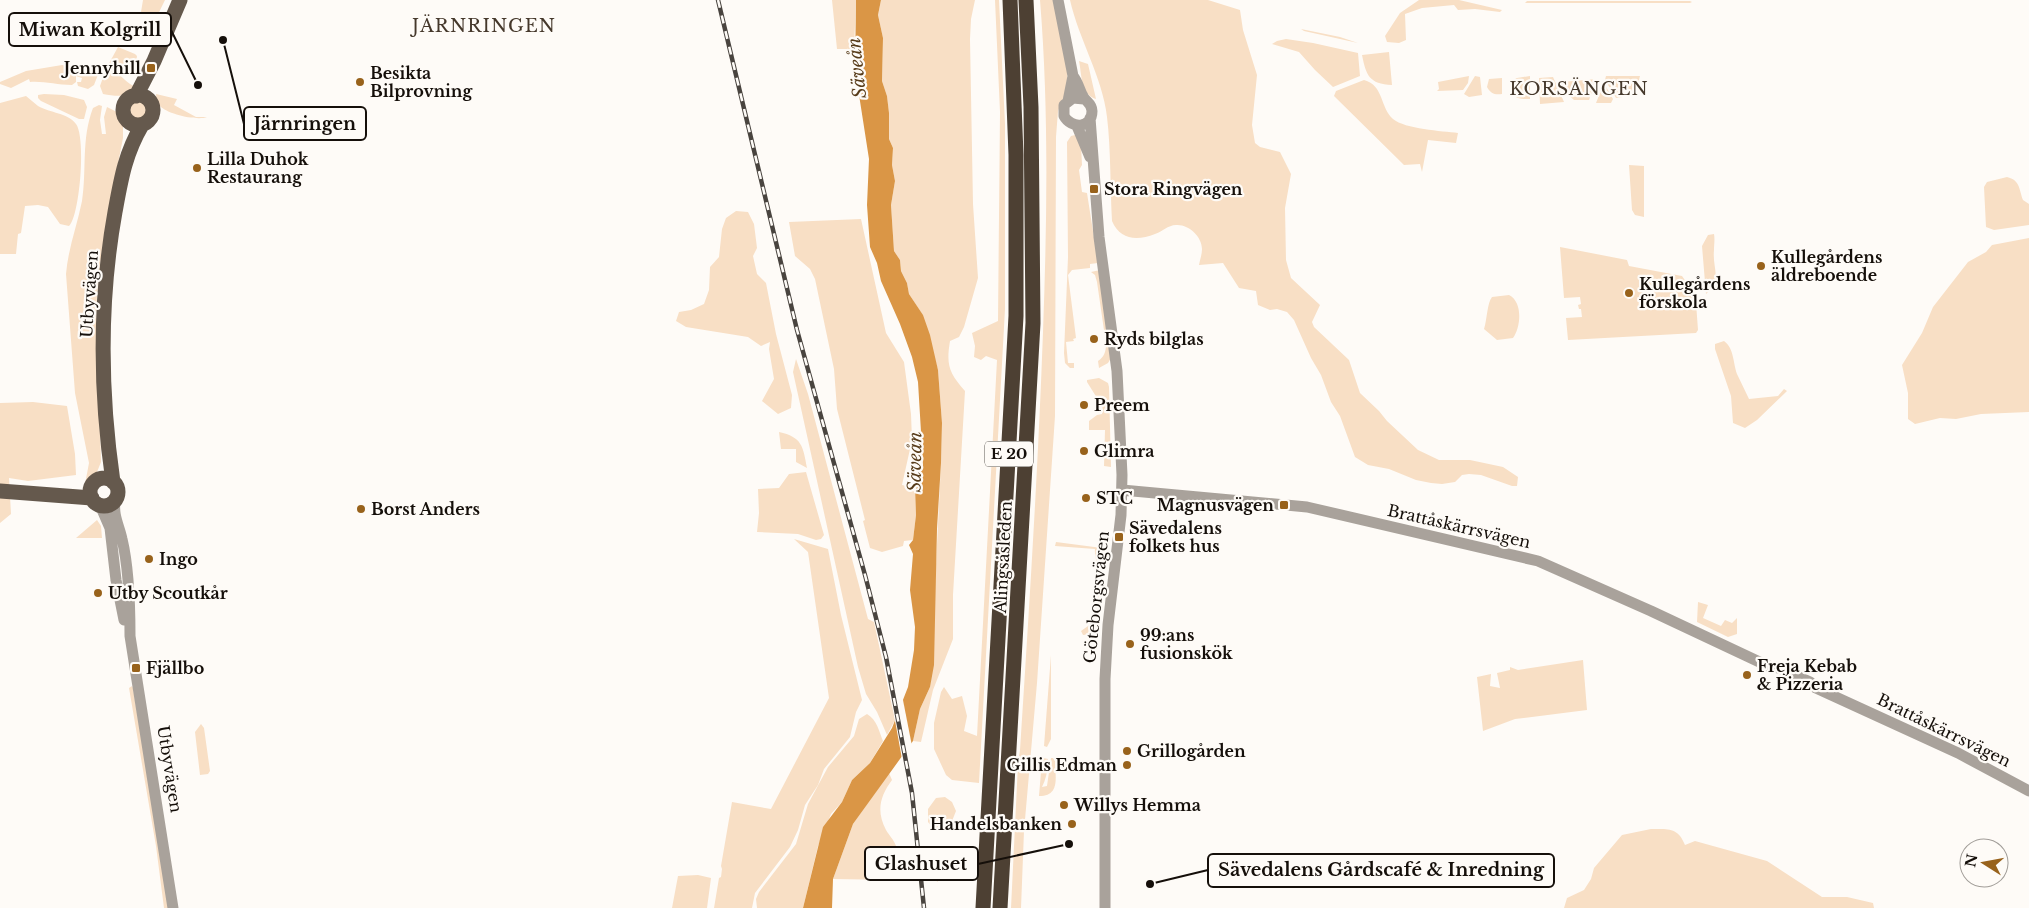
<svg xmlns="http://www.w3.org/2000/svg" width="2029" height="908" viewBox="0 0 2029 908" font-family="'Libre Baskerville',serif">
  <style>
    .green { fill: #f8dfc5 }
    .water { fill: #da9646 }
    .pier { fill: #fefbf7 }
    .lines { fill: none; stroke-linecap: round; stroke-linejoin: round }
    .minor { stroke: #a9a29b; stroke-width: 11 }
    .major { stroke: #65594d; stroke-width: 15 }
    .highway { stroke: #4d4033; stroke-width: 15 }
    .rail-casing { stroke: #49443f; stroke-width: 4.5 }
    .rail { stroke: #fefbf7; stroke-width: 2.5; stroke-dasharray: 8; stroke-linecap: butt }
    .poi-dot { fill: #98621b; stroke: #fefbf7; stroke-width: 2 }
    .labels { text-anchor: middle; stroke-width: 4.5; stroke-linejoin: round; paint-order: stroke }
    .shield { fill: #fefbf7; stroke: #5b5651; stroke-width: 1 }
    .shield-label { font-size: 15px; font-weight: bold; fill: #150f0a }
    .poi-label { font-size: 16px; font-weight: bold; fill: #150f0a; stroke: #fefbf7; text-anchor: start }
    .street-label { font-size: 16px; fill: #150f0a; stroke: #fefbf7 }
    .neighbourhood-label { font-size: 18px; letter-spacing: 1px; fill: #45382b; stroke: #fefbf7 }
    .water-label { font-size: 18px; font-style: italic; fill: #573b19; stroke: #fefbf7 }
    .leader { fill: none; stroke: #150f0a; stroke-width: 2 }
    .callout-dot { fill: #150f0a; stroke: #fefbf7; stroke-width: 2 }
    .callout { fill: #fefbf7; stroke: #150f0a; stroke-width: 2 }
    .callout-label { font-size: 18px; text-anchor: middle; font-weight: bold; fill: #150f0a }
  </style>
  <rect width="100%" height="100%" fill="#fefbf7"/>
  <path class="green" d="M143 0H165L145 41 139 43 129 34 140 18Z
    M832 0H856L854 49H837Z
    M881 0H975L971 19 970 39 973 204 978 278 964 327 959 337 950 341C946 365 949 373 965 391L953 595V639L933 690 921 742 913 741 920 709 930 687 941 463 942 423 938 370 922 314 909 294 907 283 901 271 900 260 894 251 891 205 895 181 892 165 893 148 889 139V113L887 96 882 81 883 38 878 15Z
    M995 0H999L1005 124V309L979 783 952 780 946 775 934 749V723L941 692 944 687 952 699 962 696 967 716 964 731 977 736 997 360 986 356 981 360 974 357 975 346 972 333 998 321 1000 112Z
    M1040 0H1054L1068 68 1066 92 1058 111 1056 137 1055 416 1037 683 1024 831 1021 908H1011L1018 764 1020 750C1029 611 1038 471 1043 332 1047 221 1049 110 1040 0Z
    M1070 0H1208L1240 10 1243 30 1257 75 1252 125 1255 143 1260 147 1280 152 1291 174 1285 208 1286 260 1291 278 1320 305 1312 322 1314 327 1349 360 1360 393 1379 411 1387 421 1418 450 1439 460H1470L1503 467 1518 477 1517 486H1512L1481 475 1469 474 1462 475 1455 482 1442 484 1431 483 1416 480 1389 469 1368 465 1355 457 1340 416 1331 402 1321 375 1311 358 1294 320 1287 312 1277 309 1270 310 1258 305 1256 291 1239 288 1223 263 1199 265C1200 260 1202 254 1202 249 1202 237 1189 224 1176 225 1168 225 1162 232 1155 234 1137 241 1120 240 1112 221 1110 188 1111 150 1107 117 1102 76 1079 40 1070 0Z
    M1419 0H1459L1502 10 1500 12 1475 9 1458 10 1454 5 1422 8 1405 14 1406 40 1399 43 1387 42 1385 36 1400 13Z
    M1527 1H1690L1692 2 1690 3H1525Z
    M1301 29 1340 37 1358 43 1304 31Z
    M1286 39 1313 43 1358 53 1360 76 1333 87 1315 70 1299 52 1272 44 1277 41Z
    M118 47 135 54 137 56 136 63 128 68 107 67Z
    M1389 52 1392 85C1369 84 1366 75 1362 55Z
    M1079 61 1088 64 1096 99C1080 94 1082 75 1079 61Z
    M62 65 97 70 99 72 94 85 88 89 78 86 77 82H81L82 78 76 76V82L72 85C57 85 44 81 30 82L29 79 11 88 0 84V82L26 71Z
    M106 69C123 73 122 81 136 87 127 99 116 96 103 94L100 86Z
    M1469 76 1468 83 1463 90 1437 91 1439 89 1438 82Z
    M1475 76 1480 77 1482 95 1469 97 1464 94Z
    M1530 76V99C1521 99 1515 100 1511 90L1513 80 1517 78Z
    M1606 76H1640L1635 95 1616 98 1605 80Z
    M1553 77 1564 102 1540 104 1539 78Z
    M1502 78V94C1495 95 1491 94 1487 87L1489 79Z
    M1597 79 1589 100H1574L1563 90 1561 82Z
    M1364 80C1384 85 1380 108 1393 119 1405 129 1442 131 1458 133L1456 143 1428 140 1422 172 1420 164 1404 165 1334 96 1336 91Z
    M1604 83 1613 99 1611 103H1596Z
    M44 94 64 95 84 100 87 107 84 119H79L41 101 38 98V95Z
    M156 94 177 99 174 105 196 117H207C197 121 167 114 160 106 157 102 156 98 156 94Z
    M26 96C30 99 34 103 38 106 50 113 68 113 76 124 86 137 80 215 69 226L60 224 48 207 38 205 25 206 21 233 18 234 16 254H0V103Z
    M130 110a9 9 0 1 1 18 0a9 9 0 1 1-18 0Z
    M99 105 102 106 100 120 102 134H106L104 117 107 107 119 113 123 123V138C113 190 101 242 97 295 94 351 100 406 101 462L95 477 85 484 89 463 75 393 66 274C68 249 77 226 82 201 87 170 81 139 93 108Z
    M1075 135 1081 145 1082 165 1079 170 1082 192 1087 193 1098 263 1090 264V268L1072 270 1068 275 1076 338 1073 339 1074 341 1066 342 1068 363H1074V368H1070L1065 363 1064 353 1068 257 1067 142 1071 136Z
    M1629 165 1644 166V217L1635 215 1632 210Z
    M2007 177C2020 180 2019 189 2023 200L2029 204V225L1994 230 1986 227 1984 187 1987 182Z
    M736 211 748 212 754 224 757 248 753 256 757 274 766 283 776 334 792 395 791 408 778 414 762 401 774 379 769 349 770 342 761 346 748 337 686 327 676 321 679 312 691 310 704 304 709 290 710 267 719 257 722 229 726 218Z
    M861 219 886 333 904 362 911 414 912 440 902 485 915 488 916 515 913 540 904 541 903 546 882 552 870 548 863 521 865 520 837 409 834 369 815 279 810 269 795 256 789 222Z
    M1714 234C1715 240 1714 244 1714 250 1712 269 1723 278 1706 294L1702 246 1708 235Z
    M2029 238V412L1981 414 1956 419 1940 418 1915 424 1908 419V393L1902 365 1922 333 1933 307 1968 262 1986 252 1992 245Z
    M1560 247 1627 260 1629 266 1682 276 1689 286 1695 289 1698 330 1696 333 1568 340 1566 318 1582 317 1581 309H1579L1578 305 1581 304 1580 297 1564 298Z
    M1100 270 1111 358 1108 363 1099 368 1098 361C1104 357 1106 352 1106 344L1097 282 1095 275 1091 272Z
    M1509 295C1523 302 1521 327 1513 338L1497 340 1484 329C1487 320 1487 303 1492 297Z
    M1724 341C1734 348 1733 363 1737 374 1741 382 1745 391 1749 399L1778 396 1784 389 1787 391 1757 420 1745 428 1733 423 1731 396 1715 349V344Z
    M796 359 808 394 868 619 874 622 895 720 887 735 877 712 866 694 858 667 793 372Z
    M1099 378 1108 383 1109 387 1111 467 1104 466 1105 430H1089V421L1097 415 1102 414 1103 398H1097L1087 382V380Z
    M33 402 67 406 75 454 76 475 28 481 9 478 11 514 0 523V403Z
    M779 432C802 437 803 446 807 468L796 462V449H781Z
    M806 472 824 535 821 539 816 540 798 534 757 532 759 513 758 489 779 488 789 474Z
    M97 520 101 526 102 538H76Z
    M794 539 828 549 841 615 862 700 856 712 850 737 824 769 818 785 805 805 798 830 790 847 755 893 752 908H714L719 878 721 877 722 869 721 866 732 802 771 809 829 698 808 552Z
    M1056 542 1102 548 1095 634 1083 635 1081 631 1095 621C1097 607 1100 592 1100 577 1100 567 1094 559 1095 549L1055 546Z
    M1698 602 1708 605 1703 618 1721 626 1725 620 1732 623 1737 618V634L1728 637 1697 622Z
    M1051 655V739L1047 747 1044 746Z
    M1583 660 1587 710 1515 719 1483 731 1477 677 1491 674 1490 686 1500 688 1497 673 1510 670V667L1518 670Z
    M132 686 133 688 169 908H164L156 846 129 688Z
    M867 714C877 720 879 731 883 741L870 763 852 780 842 802 831 814 818 846 803 908H757L756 899 759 892 796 844 808 804 828 767 854 736 859 719Z
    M201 724 204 728 210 771 208 774 200 775 195 732Z
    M1044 758 1048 759C1048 770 1046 779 1042 787L1047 786 1051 758H1053L1055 760C1055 776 1061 796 1039 796L1042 760Z
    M889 773 892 780C880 796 876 811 886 830 889 835 894 840 896 846 899 858 899 869 895 880L833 879 853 824Z
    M945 797 952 802 956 811 952 821 936 832 928 822V809L936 798Z
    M1651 829C1668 829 1678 827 1685 845L1695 841 1767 861 1822 897H1847L1873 903 1874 908H1564L1567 898 1584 890 1591 879 1594 868 1622 835Z
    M936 855 950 857 949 865 943 866 941 878 937 882 934 867Z
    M698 875 711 878 707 908H672L678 876Z"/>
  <path class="water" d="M856 0H881L878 15 883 38 882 81 887 96 889 113V139L893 148 892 165 895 181 891 205 894 251 900 260 901 271 907 283 909 294 923 315 930 335 938 370 942 423 941 463 937 529 934 665 930 687 920 709 913 741 853 824 833 879 832 908H803L823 827 842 802 852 780 870 763 892 728 908 687 914 650 915 627 910 590 913 554 909 545 913 540 916 515 915 488 923 465 918 382 912 357 900 324 881 281 877 263 870 247 867 205 869 159 855 69Z"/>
  <path class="pier" d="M902 695 912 746 902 759 894 715Z"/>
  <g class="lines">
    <path class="minor" d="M1058 0 1073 76 1068 101
      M1073 76C1079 83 1079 91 1084 98 1087 102 1092 104 1092 111 1092 129 1071 129 1064 116V105L1073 98 1084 99
      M1090 118 1099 237 1117 371 1122 475 1121 515 1108 625 1105 679V908
      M1077 126 1090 157
      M1122 490 1307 507 1538 561 1651 611 1768 666 1779 668 1810 682 1816 688 1958 753 2029 791
      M115 501C113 516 119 525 122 539 129 568 130 605 130 636L173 908
      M100 505 110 528 116 580 124 620"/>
    <path class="major" d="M123 110a15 15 0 1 1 30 0a15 15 0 1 1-30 0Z
      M136 96 154 61 180 0
      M90 492a14 14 0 1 1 28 0a14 14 0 1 1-28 0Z
      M113 482C100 392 99 301 115 212 121 179 125 154 142 125
      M0 491 92 498"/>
    <path class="highway" d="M983 908 1016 316V155L1010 0
      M1000 908 1033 323 1031 107 1026 0"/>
    <g class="rail-casing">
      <path id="rail" d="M718 0 797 330 865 575 886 657 912 793 924 908"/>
    </g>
    <use href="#rail" class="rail"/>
  </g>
  <g class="poi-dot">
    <rect x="146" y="63" width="10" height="10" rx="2.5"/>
    <circle cx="360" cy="82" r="5"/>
    <circle cx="197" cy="168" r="5"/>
    <rect x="1089" y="184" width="10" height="10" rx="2.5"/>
    <circle cx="1761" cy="266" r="5"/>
    <circle cx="1629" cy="293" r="5"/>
    <circle cx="1094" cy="339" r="5"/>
    <circle cx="1084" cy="405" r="5"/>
    <circle cx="1084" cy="451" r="5"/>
    <circle cx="1086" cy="498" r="5"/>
    <rect x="1279" y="500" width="10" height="10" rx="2.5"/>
    <circle cx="361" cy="509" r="5"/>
    <rect x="1114" y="532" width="10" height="10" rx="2.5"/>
    <circle cx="149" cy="559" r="5"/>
    <circle cx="98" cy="593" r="5"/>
    <circle cx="1130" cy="644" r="5"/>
    <rect x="131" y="663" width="10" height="10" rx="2.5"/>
    <circle cx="1747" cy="675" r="5"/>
    <circle cx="1127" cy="751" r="5"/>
    <circle cx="1127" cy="765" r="5"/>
    <circle cx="1064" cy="805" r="5"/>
    <circle cx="1072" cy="824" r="5"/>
  </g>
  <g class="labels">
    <rect class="shield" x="985" y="441.5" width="48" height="25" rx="4"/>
    <g class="shield-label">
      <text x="1009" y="459">E 20</text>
    </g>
    <g class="poi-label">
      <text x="141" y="74" text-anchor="end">Jennyhill</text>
      <text x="370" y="79">Besikta<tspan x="370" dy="18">Bilprovning</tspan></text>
      <text x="207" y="165">Lilla Duhok<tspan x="207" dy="18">Restaurang</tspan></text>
      <text x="1104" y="195">Stora Ringvägen</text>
      <text x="1771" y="263">Kullegårdens<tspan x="1771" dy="18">äldreboende</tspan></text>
      <text x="1639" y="290">Kullegårdens<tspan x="1639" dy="18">förskola</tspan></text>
      <text x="1104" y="345">Ryds bilglas</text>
      <text x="1094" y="411">Preem</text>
      <text x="1094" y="457">Glimra</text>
      <text x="1096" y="504">STC</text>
      <text x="1274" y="511" text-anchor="end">Magnusvägen</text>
      <text x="371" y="515">Borst Anders</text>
      <text x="1129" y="534">Sävedalens<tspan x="1129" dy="18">folkets hus</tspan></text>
      <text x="159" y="565">Ingo</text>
      <text x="108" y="599">Utby Scoutkår</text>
      <text x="1140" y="641">99:ans<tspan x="1140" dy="18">fusionskök</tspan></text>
      <text x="1757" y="672">Freja Kebab<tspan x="1757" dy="18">&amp; Pizzeria</tspan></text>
      <text x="146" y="674">Fjällbo</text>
      <text x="1137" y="757">Grillogården</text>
      <text x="1117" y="771" text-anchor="end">Gillis Edman</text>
      <text x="1074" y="811">Willys Hemma</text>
      <text x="1062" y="830" text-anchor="end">Handelsbanken</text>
    </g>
    <g class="street-label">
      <text transform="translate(89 294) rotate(-86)" y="6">Utbyvägen</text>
      <text transform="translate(1459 526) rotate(13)" y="6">Brattåskärrsvägen</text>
      <text transform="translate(1003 557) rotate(-87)" y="6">Alingsåsleden</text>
      <text transform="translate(1096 597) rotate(-84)" y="6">Göteborgsvägen</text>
      <text transform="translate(1944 730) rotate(26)" y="6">Brattåskärrsvägen</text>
      <text transform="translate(170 769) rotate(81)" y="6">Utbyvägen</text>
    </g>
    <g class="neighbourhood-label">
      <text x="484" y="32">JÄRNRINGEN</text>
      <text x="1579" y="95">KORSÄNGEN</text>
    </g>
    <g class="water-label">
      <text transform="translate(857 68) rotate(-96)" y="6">Säveån</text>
      <text transform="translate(915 462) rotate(-89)" y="6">Säveån</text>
    </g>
  </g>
  <path class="leader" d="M198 85L171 30M223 40L244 124M1069 844L978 864M1150 884L1208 870"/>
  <g class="callout-dot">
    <circle cx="198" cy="85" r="5"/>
    <circle cx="223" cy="40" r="5"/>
    <circle cx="1069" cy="844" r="5"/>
    <circle cx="1150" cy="884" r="5"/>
  </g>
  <g class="callout">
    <rect x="9" y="13" width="162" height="33" rx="5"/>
    <rect x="244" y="107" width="122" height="33" rx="5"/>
    <rect x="865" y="847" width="113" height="33" rx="5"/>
    <rect x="1208" y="854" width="346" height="33" rx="5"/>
  </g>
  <g class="callout-label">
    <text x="90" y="36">Miwan Kolgrill</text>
    <text x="305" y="130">Järnringen</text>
    <text x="921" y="870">Glashuset</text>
    <text x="1381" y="876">Sävedalens Gårdscafé &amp; Inredning</text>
  </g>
  <g transform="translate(1984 863) rotate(281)"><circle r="24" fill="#fefbf7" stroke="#a19d98"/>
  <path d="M0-4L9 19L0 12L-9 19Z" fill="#98621b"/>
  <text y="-8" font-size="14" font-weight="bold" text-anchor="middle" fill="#150f0a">N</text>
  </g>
</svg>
